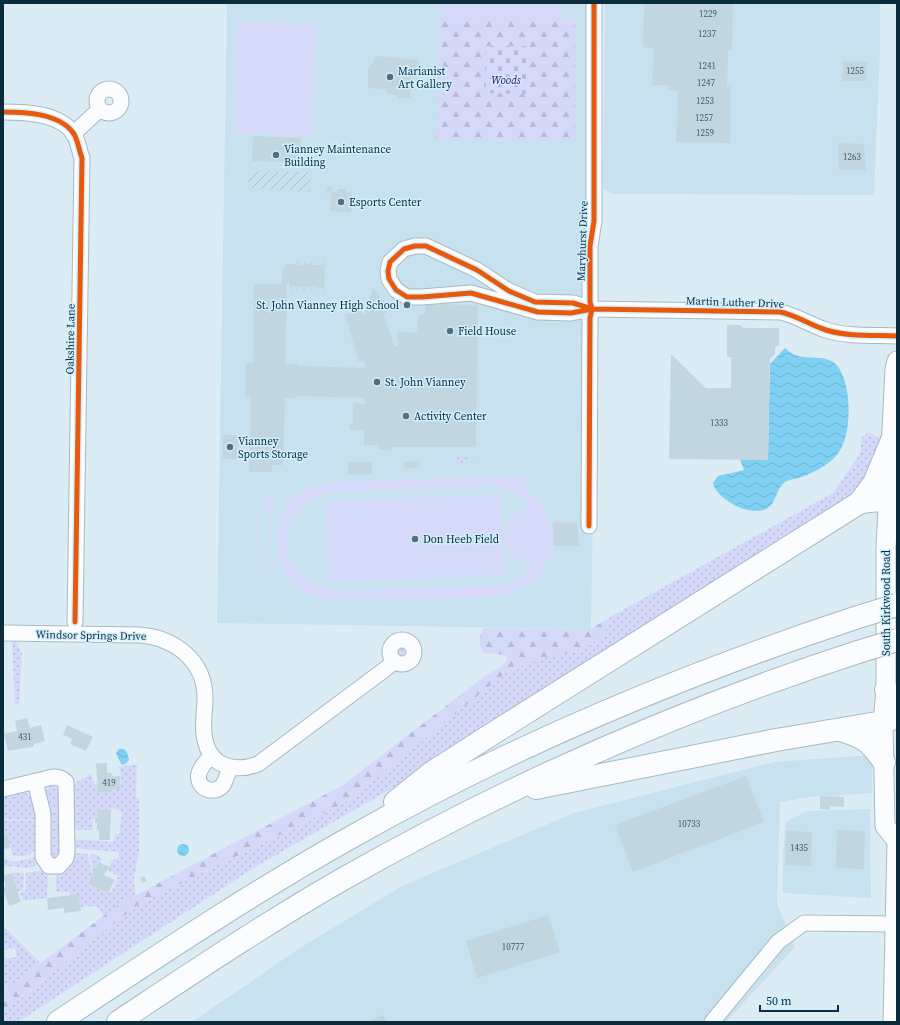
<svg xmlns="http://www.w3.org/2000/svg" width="900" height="1025" viewBox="0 0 900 1025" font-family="'Source Serif 4',serif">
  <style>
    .built { fill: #c8e1ee }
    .industrial { fill: url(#industrial-furrows) }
    .grass { fill: url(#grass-dots); fill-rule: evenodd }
    .forest { fill: url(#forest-firs) }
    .cemetery { fill: url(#cemetery-stones) }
    .pitch { fill: #d5d9f9; fill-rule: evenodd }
    .water { fill: url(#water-waves) }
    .building { fill: #c2d6df }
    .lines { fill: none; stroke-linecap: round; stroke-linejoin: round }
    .minor-casing { stroke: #a6bbc6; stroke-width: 17 }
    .major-casing { stroke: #a6bbc6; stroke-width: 21 }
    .highway-casing { stroke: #a6bbc6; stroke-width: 24 }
    .minor { stroke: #fafcfd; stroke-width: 15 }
    .major { stroke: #fafcfd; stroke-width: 19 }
    .highway { stroke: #fafcfd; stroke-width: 22 }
    .highway-bridge-casing { stroke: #a6bbc6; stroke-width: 24; stroke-linecap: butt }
    .highway-bridge { stroke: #fafcfd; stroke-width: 22 }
    .cycleway-casing { stroke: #d2effe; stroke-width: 8 }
    .cycleway { stroke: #e8590c; stroke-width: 5 }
    .poi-dot { fill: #546f7b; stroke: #d2effe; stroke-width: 1.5 }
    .labels { text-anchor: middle; stroke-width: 3; stroke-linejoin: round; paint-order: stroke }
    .number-label { font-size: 9px; fill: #3b5865 }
    .poi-label { font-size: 11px; fill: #0b2c3a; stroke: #d2effe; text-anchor: start }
    .park-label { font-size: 11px; font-style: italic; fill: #2f076b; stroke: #d2effe }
    .street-label { font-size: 11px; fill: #0b2c3a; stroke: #d2effe }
  </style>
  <defs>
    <pattern id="industrial-furrows" width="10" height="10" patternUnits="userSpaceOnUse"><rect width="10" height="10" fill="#c8e1ee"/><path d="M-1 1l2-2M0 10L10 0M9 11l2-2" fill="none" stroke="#aac1cd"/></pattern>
    <pattern id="grass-dots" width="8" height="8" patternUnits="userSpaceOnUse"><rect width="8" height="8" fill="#d5d9f9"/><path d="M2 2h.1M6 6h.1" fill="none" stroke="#b6bad6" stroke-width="1.8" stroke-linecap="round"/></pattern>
    <pattern id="forest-firs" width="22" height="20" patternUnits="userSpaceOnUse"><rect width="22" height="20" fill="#d5d9f9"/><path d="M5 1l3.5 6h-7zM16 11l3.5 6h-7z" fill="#b6bad6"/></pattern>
    <pattern id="cemetery-stones" width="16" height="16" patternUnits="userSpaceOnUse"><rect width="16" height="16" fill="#d5d9f9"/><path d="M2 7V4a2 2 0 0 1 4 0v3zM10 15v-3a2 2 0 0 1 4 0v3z" fill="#b6bad6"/></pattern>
    <pattern id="water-waves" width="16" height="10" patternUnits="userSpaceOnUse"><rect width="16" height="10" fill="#80d0f4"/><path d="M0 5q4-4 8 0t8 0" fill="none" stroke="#6db3d2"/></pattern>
  </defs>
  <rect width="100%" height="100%" fill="#dcecf4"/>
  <path class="built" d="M227 3H587L586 263 596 323 591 629 217 623Z
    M605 3H880V49L874 195 612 194 603 189Z
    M872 755V793L810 797 780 802 777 904 795 947 726 1022H192L300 948 402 886 574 813 774 762Z
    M870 809 871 898 783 893V853L786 822 807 811Z"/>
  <path class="industrial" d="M250 171 311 172 310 192 247 188Z"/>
  <path class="grass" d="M869 432 880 439 879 458 865 490 389 790 252 869 18 1022H3V1009L25 996 136 906 350 800 508 671 549 656 585 649 605 633 610 617 833 493 860 454 862 437Z
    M474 457C468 461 461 462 454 467L456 458Z
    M12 640H15L22 653 19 705 15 704Z
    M394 651a8 8 0 1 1 16 0a8 8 0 1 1-16 0Z
    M131 765H137L136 797 139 798V851L134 879 135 896 104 916 96 906 80 907 79 895H71L69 892H56V872L73 853 88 854 91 871 94 873 88 883 108 893 112 891 118 876 107 870 113 859 118 858 119 852 73 848V839L114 842 115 834H119L122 812 112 808 111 810H98L97 818 93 819V830H77L76 827 73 825V784L91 774 94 783 98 786V792H112V789H120L121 774 119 767Z
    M59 784 61 854 59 858 50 859 46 791 49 785Z
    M23 791 32 797 37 820 3 819V795Z
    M23 820 37 821 36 850C29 855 19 859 12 854L8 836H5L3 821Z
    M90 854 97 855 102 859 94 872 92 871Z
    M36 857 39 864 29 868 3 866V858L14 862Z
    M44 870 48 871 47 898 23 901 20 894 26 890V873Z
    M12 873H24L23 890 18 892Z
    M3 926 41 963 3 991ZM15 948 17 957 5 959 4 950Z"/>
  <path class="forest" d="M439 19H575V141L436 140Z
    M610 617 605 633 585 649 549 656 508 671 350 800 136 906 25 996 3 1009V991L121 903 343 785 485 676C493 671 506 667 507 657 498 651 491 656 482 652 479 644 478 635 484 628L591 629Z"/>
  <path class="cemetery" d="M486 46H529L528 94 484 93Z"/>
  <path class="pitch" d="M441 3H561L562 20H441Z
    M236 21 316 24 311 136 235 133Z
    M523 476V486C554 508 566 549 536 578 524 590 508 594 492 597L327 601C314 597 301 593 292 582 267 555 273 507 306 489 316 484 325 483 336 481ZM499 487 519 495 530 506C527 507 522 507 518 510 506 518 501 540 510 552 516 559 525 562 533 564 522 577 511 583 493 586L334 591C274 582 272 504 332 492Z
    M273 494 274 511 271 512 273 587H271L268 512 265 511V495Z
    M501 494 504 575 328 582 325 501Z
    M258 512H260L263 583H261Z"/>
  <path class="water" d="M785 348C802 366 827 349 839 368 852 388 853 439 835 457 827 466 812 473 802 477 797 479 791 479 787 481 775 487 778 503 766 509 750 517 717 500 713 483L718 476 744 470 740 459H768L770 364Z
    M124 749 127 752 129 760 124 765 121 764 116 753 119 749Z
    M177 850a6 6 0 1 1 12 0a6 6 0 1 1-12 0Z"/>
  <path class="building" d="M644 3H733L732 50 728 49 727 89 731 85 730 143 676 142 678 91 668 90V85H652L654 48 643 47Z
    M375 56 419 60 418 77H412L410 98H398V96L386 93V89L368 88V68H370V64H373Z
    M843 61 867 62 866 81H842Z
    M253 136 301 138 300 162 252 161Z
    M838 143 864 144 866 170H839Z
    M327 187H332L331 192H337V189H346L345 192 352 193 351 212 330 211 331 193H327Z
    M297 260H299L298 265H304V261H305L306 264H310V261H312V265H317V261H318V265H323L325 260 324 295 323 288H318V292L316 287H311L312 292H310L309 287H305V292H303V287H298V292H297V287L292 286V290L291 291 289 283H287L285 364H298V366L366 368 364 361 359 362 345 315 361 310 362 315 366 314 365 313 373 288 390 309 384 315 394 346H398L397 332 417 333 418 318 419 315H424L426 304 478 305 476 447H392L391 451 379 449V445H364V430H350V424H353V403L365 404V398L298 396 297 398H285L283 465H272V472H249L251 397H245L246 363H253L254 284H282V268H285V264H297Z
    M727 325H740L743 328H779V345L775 347V354L770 359 768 460 669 459 671 354 706 388H731V357H727Z
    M223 435H238L237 459H223Z
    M419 461 420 467 405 468 404 462Z
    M348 462H372V474L348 475Z
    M558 522 577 523 579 546H554L553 523Z
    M27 718 30 728 41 725 45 741 34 744V746L32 747 8 751 4 734 17 731 15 721Z
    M67 725 93 737 86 751 70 744 72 739 63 735Z
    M96 763H107V773H112V776H120V789H112V792H98Z
    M746 776 764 822 633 872 615 825Z
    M820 796 844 797V807L830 806V810L820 809Z
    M98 810H111L110 840H99V830H97V823H95V818H97Z
    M3 829 5 836 8 835 10 848 3 849Z
    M837 830 865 831 864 869 836 868Z
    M786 831 812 832 811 866 785 865Z
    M99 862 109 867 104 875 115 880 108 893 88 883Z
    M12 873 21 902 9 906 3 889 6 886 3 876Z
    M144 876 147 881 143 883 140 878Z
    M71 895H79L81 911 64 913V908L48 910 47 898Z
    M548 915 560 952 477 978 466 941Z
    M384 1015 387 1022H363Z"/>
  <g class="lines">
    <g class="minor-casing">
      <path id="minor" d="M97 101a12 12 0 1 1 24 0a12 12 0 1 1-24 0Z
        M3 112C25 112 60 113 74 134 78 141 79 150 82 158L75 622
        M73 134 100 109
        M592 309 573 303 535 302 509 291 477 270 426 246H415L404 249 390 262 388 271 389 279 396 290 407 297H422L471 293 538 312 571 313 592 309 780 312C796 315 810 325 826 330 848 337 874 335 897 336
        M589 526 590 318 592 309 590 302V246L594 221V3
        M3 633 140 635C174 638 205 660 205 698 205 712 201 730 206 744 213 768 237 772 258 764L388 667 394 661
        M390 652a12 12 0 1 1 24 0a12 12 0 1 1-24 0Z
        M212 755C207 760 201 766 199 773 195 787 213 797 223 785 226 780 228 773 230 767
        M3 789 49 778C56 776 61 777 66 782L67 853 66 858 59 866H49L43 857V814L35 781
        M712 1022 778 942 804 923 897 924"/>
    </g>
    <g class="major-casing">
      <path id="major" d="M897 361 895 369 886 548V690L883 722 885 826 897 841
        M893 1022 897 841"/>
    </g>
    <g class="highway-casing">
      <path id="highway" d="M859 503 874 483 892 440
        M886 690 897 705
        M840 730C864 737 870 741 884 762
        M536 788 776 740 883 722 897 717
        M395 802 431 773 492 734 859 503C874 499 884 499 897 507
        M58 1022C156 957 253 892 355 835 514 745 682 675 855 618
        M118 1022C192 973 266 923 343 879 507 786 679 710 858 652"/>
    </g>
    <use href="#minor" class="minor"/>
    <use href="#major" class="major"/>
    <use href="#highway" class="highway"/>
    <g class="highway-bridge-casing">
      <path id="highway-bridge" d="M855 618 897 605
        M858 652 897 640"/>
    </g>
    <use href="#highway-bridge" class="highway-bridge"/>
    <g class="cycleway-casing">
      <path id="cycleway" d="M3 112C25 112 60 113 74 134 78 141 79 150 82 158L75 622
        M592 309 573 303 535 302 509 291 477 270 426 246H415L404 249 390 262 388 271 389 279 396 290 407 297H422L471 293 538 312 571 313 592 309 780 312C796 315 810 325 826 330 848 337 874 335 897 336
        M589 526 590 318 592 309 590 302V246L594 221V3"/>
    </g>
    <use href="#cycleway" class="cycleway"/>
  </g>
  <g class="poi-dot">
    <circle cx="390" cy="77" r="4"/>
    <circle cx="276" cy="155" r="4"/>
    <circle cx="341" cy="202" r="4"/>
    <circle cx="407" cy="305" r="4"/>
    <circle cx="450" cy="331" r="4"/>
    <circle cx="377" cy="382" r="4"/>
    <circle cx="406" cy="416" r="4"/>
    <circle cx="230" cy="447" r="4"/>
    <circle cx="415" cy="539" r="4"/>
  </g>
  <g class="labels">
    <g class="number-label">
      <text x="708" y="17">1229</text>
      <text x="707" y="37">1237</text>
      <text x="707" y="69">1241</text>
      <text x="855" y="74">1255</text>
      <text x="706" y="86">1247</text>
      <text x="705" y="104">1253</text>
      <text x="704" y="121">1257</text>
      <text x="705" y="136">1259</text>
      <text x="852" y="160">1263</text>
      <text x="719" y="426">1333</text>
      <text x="25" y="740">431</text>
      <text x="109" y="786">419</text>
      <text x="689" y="827">10733</text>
      <text x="799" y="851">1435</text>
      <text x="513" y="950">10777</text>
    </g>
    <g class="poi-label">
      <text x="398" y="75">Marianist<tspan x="398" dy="13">Art Gallery</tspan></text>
      <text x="284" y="153">Vianney Maintenance<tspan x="284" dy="13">Building</tspan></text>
      <text x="349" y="206">Esports Center</text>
      <text x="399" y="309" text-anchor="end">St. John Vianney High School</text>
      <text x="458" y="335">Field House</text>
      <text x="385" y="386">St. John Vianney</text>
      <text x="414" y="420">Activity Center</text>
      <text x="238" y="445">Vianney<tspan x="238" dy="13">Sports Storage</tspan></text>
      <text x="423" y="543">Don Heeb Field</text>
    </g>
    <g class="park-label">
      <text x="506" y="84">Woods</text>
    </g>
    <g class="street-label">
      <text transform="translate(582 241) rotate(-88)" y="4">Maryhurst Drive</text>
      <text transform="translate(735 302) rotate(2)" y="4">Martin Luther Drive</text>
      <text transform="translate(70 339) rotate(-89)" y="4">Oakshire Lane</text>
      <text transform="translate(886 603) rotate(-90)" y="4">South Kirkwood Road</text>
      <text transform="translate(91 635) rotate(1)" y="4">Windsor Springs Drive</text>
    </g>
  </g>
  <rect width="900" height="1025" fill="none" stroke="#0b2c3a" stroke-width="8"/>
  <path d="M760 1005v6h78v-6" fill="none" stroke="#0b2c3a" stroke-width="2"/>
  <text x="766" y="1005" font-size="12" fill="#0b2c3a" stroke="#d2effe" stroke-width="3" paint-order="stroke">50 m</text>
</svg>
